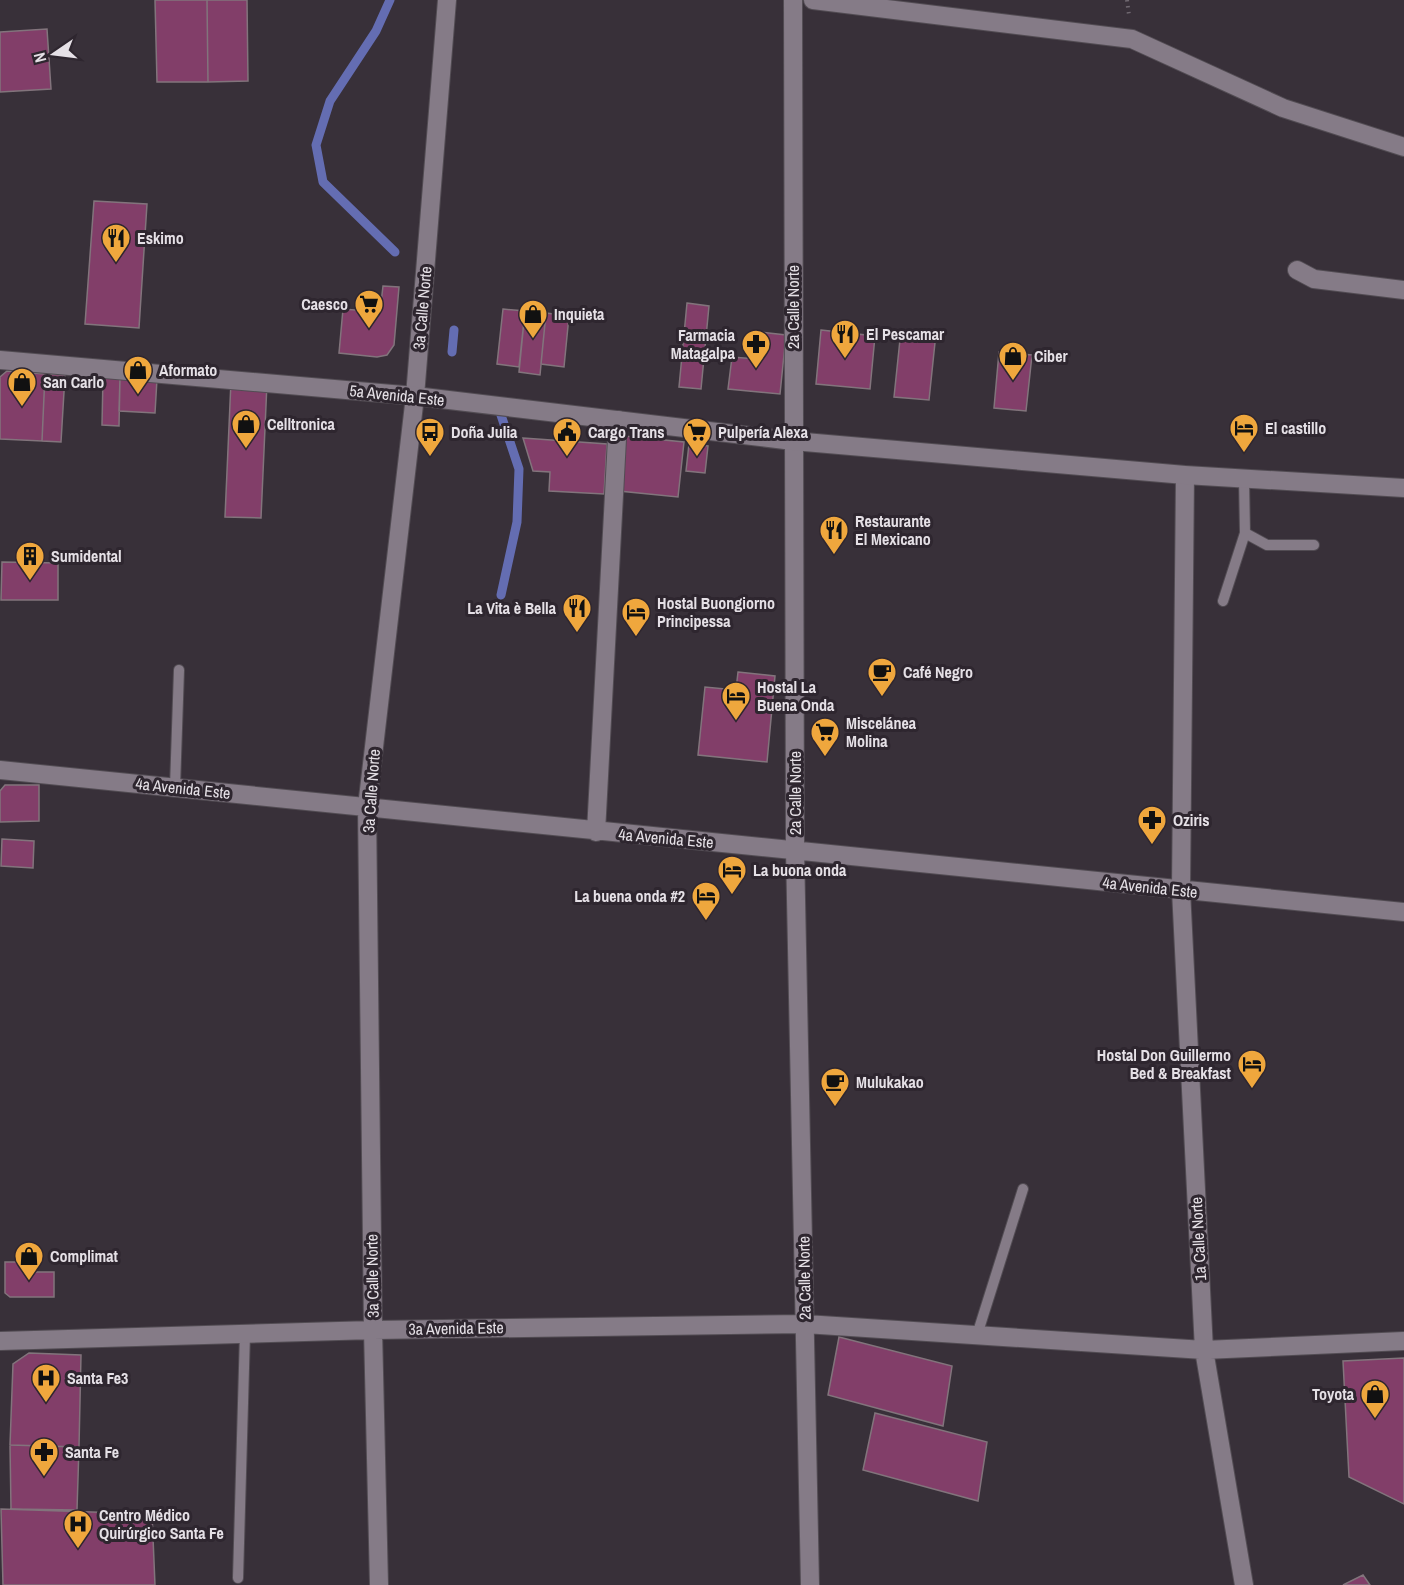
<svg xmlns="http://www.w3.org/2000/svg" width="1404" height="1585" viewBox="0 0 1404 1585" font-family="'Archivo Narrow',sans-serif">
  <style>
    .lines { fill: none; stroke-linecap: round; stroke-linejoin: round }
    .stream { stroke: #646db2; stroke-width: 9 }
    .building { fill: #823e69; stroke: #82747c; stroke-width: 1.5 }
    .lane-casing { stroke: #524c53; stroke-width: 12 }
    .street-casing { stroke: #524c53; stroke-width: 20 }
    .secondary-casing { stroke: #524c53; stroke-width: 20 }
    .path { stroke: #706971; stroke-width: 4; stroke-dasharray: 1.5 4.5; stroke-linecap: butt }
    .lane { stroke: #857b87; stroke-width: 10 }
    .street { stroke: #857b87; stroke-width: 18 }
    .secondary { stroke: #857b87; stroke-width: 18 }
    .labels { text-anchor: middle; stroke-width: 6; stroke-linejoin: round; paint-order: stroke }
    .poi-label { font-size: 16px; font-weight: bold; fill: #e5e0e6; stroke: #2e262f; text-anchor: start }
    .street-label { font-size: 16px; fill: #e5e0e6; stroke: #2e262f }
  </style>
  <rect width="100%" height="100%" fill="#383039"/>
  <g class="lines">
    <path class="stream" d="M390 0 376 31 330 101 316 145 323 182 395 252
      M452 352 454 330
      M500 412 519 469 517 522 501 595"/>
  </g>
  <path class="building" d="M155 0H207L208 82H157Z
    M207 0H247L248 81 208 82Z
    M47 29 51 89 0 92V32Z
    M94 201 147 204 139 328 85 324Z
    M383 286 399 287 394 345 387 355 377 357 339 353 343 309 380 312Z
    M687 303 709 306 701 389 679 387Z
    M503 309 525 311 519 367 497 364Z
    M525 311 546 313 540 375 519 372Z
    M546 313 569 316 564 367 541 364Z
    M821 330 875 336 870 389 816 384Z
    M901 330 936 333 929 400 894 397Z
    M760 332 786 335 780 394 728 389 732 357 757 359Z
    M999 352 1032 355 1026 411 994 408Z
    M7 371 45 374 42 441 0 439V377Z
    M45 374 65 375 61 442 42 441Z
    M103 377 120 378 119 426 102 425Z
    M120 378 157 379 155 413 119 411Z
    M231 381 267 383 261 518 225 517Z
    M624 436 684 442 678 497 619 491Z
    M523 438 607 444 604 494 549 491 550 472 533 471Z
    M689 444 708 446 705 473 686 471Z
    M2 562 58 563V600H1Z
    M738 672 775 676 767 762 698 755 705 687 736 690Z
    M5 785H39V821L0 822V791Z
    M2 839 34 841 33 868 1 866Z
    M5 1262H35V1272H54V1297H10L5 1293Z
    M839 1337 952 1366 943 1426 828 1395Z
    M29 1353 81 1355 79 1447 10 1445 13 1364Z
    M1404 1358V1504L1349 1477 1343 1361Z
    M875 1413 987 1442 978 1501 863 1470Z
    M10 1445 79 1447 77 1510 11 1509Z
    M1 1509 152 1514 155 1585H3Z
    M1363 1575 1370 1585H1343Z"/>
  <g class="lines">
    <g class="lane-casing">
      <path id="lane" d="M1244 479 1245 533 1267 545H1314
        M1223 601 1245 533
        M175 787 179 670
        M977 1335 1023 1189
        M238 1578 245 1333"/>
    </g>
    <g class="street-casing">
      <path id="street" d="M793 0 795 850 810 1585
        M813 0 1132 39 1283 108 1404 147
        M1297 270 1314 279 1404 290
        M1185 475 1181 890 1204 1350 1244 1585
        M0 770 1404 912
        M596 832 618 420
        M0 1341 373 1330 805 1324 1204 1350 1404 1341
        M379 1585 373 1330 367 807 415 396 447 0"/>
    </g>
    <g class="secondary-casing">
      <path id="secondary" d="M0 360 415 396 793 441 1185 475 1404 488"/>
    </g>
    <path class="path" d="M1127 0 1129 15"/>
    <use href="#lane" class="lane"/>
    <use href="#street" class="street"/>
    <use href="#secondary" class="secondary"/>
  </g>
  <defs>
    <g id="restaurant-pin" transform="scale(1.5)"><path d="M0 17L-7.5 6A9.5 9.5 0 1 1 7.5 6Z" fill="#efa73d" stroke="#2e262f"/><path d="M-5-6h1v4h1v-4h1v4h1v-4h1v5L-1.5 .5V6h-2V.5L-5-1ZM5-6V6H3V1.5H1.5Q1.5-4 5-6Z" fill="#111"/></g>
    <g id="supermarket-pin" transform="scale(1.5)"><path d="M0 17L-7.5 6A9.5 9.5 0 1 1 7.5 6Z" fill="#efa73d" stroke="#2e262f"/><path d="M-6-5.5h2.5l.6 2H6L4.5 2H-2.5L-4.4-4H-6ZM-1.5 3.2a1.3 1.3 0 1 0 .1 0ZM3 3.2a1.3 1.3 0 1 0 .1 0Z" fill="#111"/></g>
    <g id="shop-pin" transform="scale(1.5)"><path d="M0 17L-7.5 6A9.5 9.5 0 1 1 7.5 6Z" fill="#efa73d" stroke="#2e262f"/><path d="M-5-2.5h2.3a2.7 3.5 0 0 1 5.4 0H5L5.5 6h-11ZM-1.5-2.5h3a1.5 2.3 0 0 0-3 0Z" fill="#111"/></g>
    <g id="pharmacy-pin" transform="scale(1.5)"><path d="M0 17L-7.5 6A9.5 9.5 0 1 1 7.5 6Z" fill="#efa73d" stroke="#2e262f"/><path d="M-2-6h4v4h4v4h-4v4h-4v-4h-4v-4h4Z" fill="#111"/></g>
    <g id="hotel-pin" transform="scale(1.5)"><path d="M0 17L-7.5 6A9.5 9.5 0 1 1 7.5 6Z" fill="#efa73d" stroke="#2e262f"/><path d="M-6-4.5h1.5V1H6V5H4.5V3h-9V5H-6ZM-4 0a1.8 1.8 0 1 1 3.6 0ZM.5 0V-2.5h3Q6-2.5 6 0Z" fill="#111"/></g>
    <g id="bus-pin" transform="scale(1.5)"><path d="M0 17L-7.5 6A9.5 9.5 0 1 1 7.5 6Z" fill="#efa73d" stroke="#2e262f"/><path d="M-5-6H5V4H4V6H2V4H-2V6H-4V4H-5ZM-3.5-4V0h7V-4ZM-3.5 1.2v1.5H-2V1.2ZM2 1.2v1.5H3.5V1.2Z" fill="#111"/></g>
    <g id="civic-pin" transform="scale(1.5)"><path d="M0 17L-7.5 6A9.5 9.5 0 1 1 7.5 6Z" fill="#efa73d" stroke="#2e262f"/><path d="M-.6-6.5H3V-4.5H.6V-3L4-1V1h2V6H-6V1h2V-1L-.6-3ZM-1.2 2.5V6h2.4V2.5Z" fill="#111"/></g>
    <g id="building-pin" transform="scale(1.5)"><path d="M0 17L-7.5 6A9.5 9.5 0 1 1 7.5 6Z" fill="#efa73d" stroke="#2e262f"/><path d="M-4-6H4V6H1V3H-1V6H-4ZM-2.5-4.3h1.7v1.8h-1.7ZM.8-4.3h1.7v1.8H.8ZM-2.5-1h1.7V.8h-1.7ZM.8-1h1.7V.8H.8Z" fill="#111"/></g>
    <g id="cafe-pin" transform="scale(1.5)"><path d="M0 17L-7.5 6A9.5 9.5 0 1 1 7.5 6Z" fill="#efa73d" stroke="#2e262f"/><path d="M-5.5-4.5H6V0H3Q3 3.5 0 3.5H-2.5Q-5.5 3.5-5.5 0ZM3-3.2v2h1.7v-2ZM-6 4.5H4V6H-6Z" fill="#111"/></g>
    <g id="hospital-pin" transform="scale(1.5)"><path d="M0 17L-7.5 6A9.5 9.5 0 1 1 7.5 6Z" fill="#efa73d" stroke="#2e262f"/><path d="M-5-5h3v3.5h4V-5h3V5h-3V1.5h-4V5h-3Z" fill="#111"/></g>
  </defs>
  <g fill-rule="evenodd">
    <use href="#restaurant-pin" x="116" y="238"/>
    <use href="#supermarket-pin" x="369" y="304"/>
    <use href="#shop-pin" x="533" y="314"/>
    <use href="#restaurant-pin" x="845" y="334"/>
    <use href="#pharmacy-pin" x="756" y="344"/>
    <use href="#shop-pin" x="1013" y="356"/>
    <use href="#shop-pin" x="138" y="370"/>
    <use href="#shop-pin" x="22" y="382"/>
    <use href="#shop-pin" x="246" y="424"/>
    <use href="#hotel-pin" x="1244" y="428"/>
    <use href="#bus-pin" x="430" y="432"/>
    <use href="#civic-pin" x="567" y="432"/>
    <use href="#supermarket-pin" x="697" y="432"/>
    <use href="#restaurant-pin" x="834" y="530"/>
    <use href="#building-pin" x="30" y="556"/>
    <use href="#restaurant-pin" x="577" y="608"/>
    <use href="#hotel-pin" x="636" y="612"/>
    <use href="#cafe-pin" x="882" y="672"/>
    <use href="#hotel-pin" x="736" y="696"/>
    <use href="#supermarket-pin" x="825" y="732"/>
    <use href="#pharmacy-pin" x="1152" y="820"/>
    <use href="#hotel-pin" x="732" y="870"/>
    <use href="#hotel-pin" x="706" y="896"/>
    <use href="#hotel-pin" x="1252" y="1064"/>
    <use href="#cafe-pin" x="835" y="1082"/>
    <use href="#shop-pin" x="29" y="1256"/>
    <use href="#hospital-pin" x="46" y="1378"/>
    <use href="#shop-pin" x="1375" y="1394"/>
    <use href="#pharmacy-pin" x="44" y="1452"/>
    <use href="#hospital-pin" x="78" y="1524"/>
  </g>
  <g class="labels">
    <g class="poi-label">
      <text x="137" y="244">Eskimo</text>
      <text x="348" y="310" text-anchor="end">Caesco</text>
      <text x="554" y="320">Inquieta</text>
      <text x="866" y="340">El Pescamar</text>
      <text x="735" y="341" text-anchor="end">Farmacia<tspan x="735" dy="18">Matagalpa</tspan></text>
      <text x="1034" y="362">Ciber</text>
      <text x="159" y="376">Aformato</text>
      <text x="43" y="388">San Carlo</text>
      <text x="267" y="430">Celltronica</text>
      <text x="1265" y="434">El castillo</text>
      <text x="451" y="438">Doña Julia</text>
      <text x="588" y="438">Cargo Trans</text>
      <text x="718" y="438">Pulpería Alexa</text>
      <text x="855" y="527">Restaurante<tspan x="855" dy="18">El Mexicano</tspan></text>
      <text x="51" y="562">Sumidental</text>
      <text x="657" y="609">Hostal Buongiorno<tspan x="657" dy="18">Principessa</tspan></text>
      <text x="556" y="614" text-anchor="end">La Vita è Bella</text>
      <text x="903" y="678">Café Negro</text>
      <text x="757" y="693">Hostal La<tspan x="757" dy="18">Buena Onda</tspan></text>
      <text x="846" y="729">Miscelánea<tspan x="846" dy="18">Molina</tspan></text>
      <text x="1173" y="826">Oziris</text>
      <text x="753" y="876">La buona onda</text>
      <text x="685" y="902" text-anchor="end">La buena onda #2</text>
      <text x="1231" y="1061" text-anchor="end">Hostal Don Guillermo<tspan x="1231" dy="18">Bed &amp; Breakfast</tspan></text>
      <text x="856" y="1088">Mulukakao</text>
      <text x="50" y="1262">Complimat</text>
      <text x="67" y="1384">Santa Fe3</text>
      <text x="1354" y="1400" text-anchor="end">Toyota</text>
      <text x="65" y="1458">Santa Fe</text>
      <text x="99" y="1521">Centro Médico<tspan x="99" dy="18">Quirúrgico Santa Fe</tspan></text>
    </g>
    <g class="street-label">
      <text transform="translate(793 307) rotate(-90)" y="6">2a Calle Norte</text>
      <text transform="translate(422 308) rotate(-85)" y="6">3a Calle Norte</text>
      <text transform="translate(397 395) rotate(6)" y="6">5a Avenida Este</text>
      <text transform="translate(183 788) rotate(6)" y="6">4a Avenida Este</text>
      <text transform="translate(371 791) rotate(-86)" y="6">3a Calle Norte</text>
      <text transform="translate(795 793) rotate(-90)" y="6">2a Calle Norte</text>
      <text transform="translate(666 838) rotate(5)" y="6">4a Avenida Este</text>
      <text transform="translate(1150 887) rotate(6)" y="6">4a Avenida Este</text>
      <text transform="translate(1198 1239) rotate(-93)" y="6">1a Calle Norte</text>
      <text transform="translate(372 1276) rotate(-91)" y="6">3a Calle Norte</text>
      <text transform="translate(804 1278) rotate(-91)" y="6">2a Calle Norte</text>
      <text transform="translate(456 1328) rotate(-1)" y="6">3a Avenida Este</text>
    </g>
  </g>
  <g transform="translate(54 54) rotate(256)" stroke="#2e262f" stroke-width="4.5" paint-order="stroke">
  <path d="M0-4.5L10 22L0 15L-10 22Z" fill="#e5e0e6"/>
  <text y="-9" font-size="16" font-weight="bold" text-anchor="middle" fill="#e5e0e6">N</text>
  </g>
</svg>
